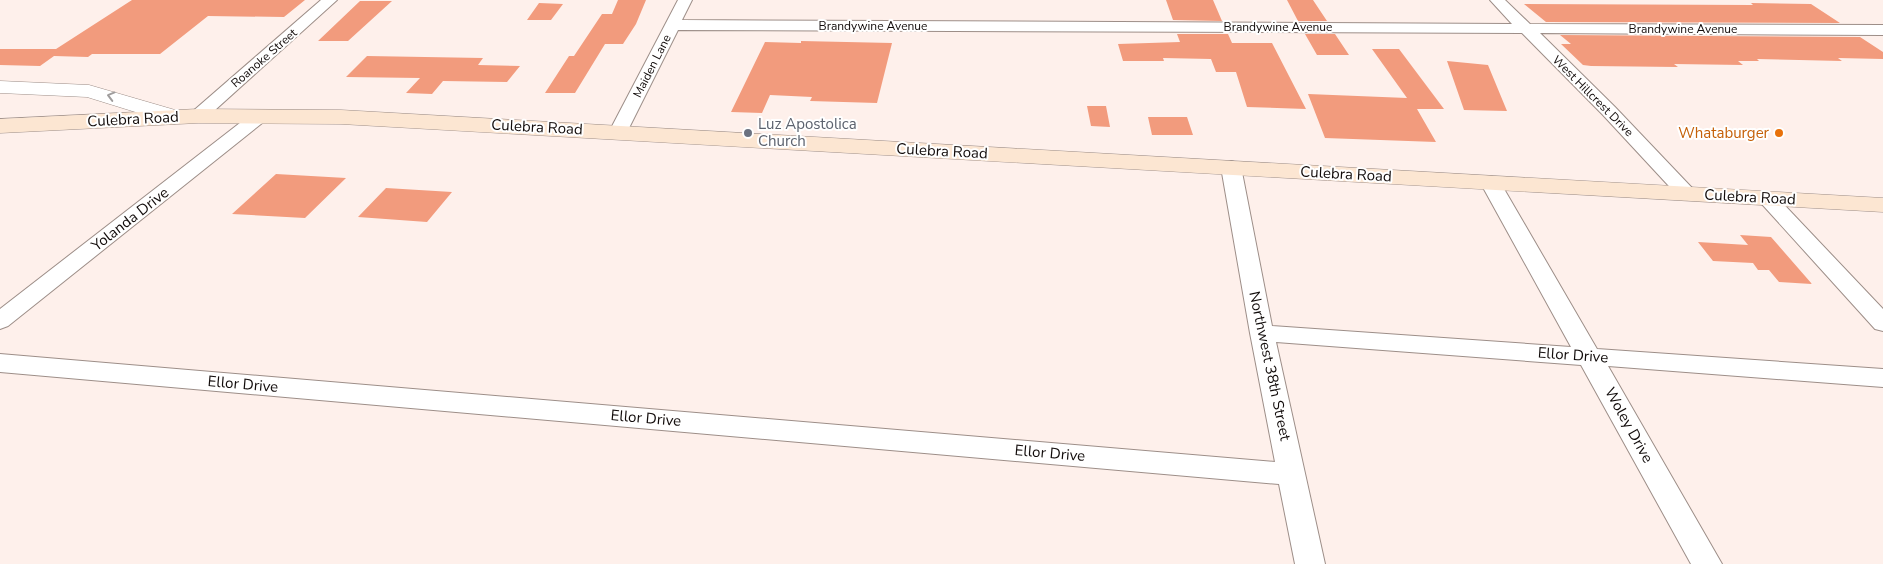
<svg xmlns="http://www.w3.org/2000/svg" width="1883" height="564" viewBox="0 0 1883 564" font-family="'Nunito Sans',sans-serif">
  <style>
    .building { fill: #f29b7d }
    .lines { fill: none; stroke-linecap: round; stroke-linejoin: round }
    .minor-casing { stroke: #9d8e88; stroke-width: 2 }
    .tertiary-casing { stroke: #9d8e88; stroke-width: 1 }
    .secondary-casing { stroke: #9d8e88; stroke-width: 1 }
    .minor { fill: #fff; fill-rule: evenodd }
    .tertiary { fill: #fff; fill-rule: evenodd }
    .secondary { fill: #fce6d2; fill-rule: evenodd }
    .oneway { stroke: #a09d9d }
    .worship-dot { fill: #6b7280; stroke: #fff; stroke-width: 2 }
    .food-dot { fill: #e8710a; stroke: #fff; stroke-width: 2 }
    .labels { text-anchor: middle; stroke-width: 4; stroke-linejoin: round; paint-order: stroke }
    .far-street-label { font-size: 12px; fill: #110b0a; stroke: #fff }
    .street-label { font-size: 15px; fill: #110b0a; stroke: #fff }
    .worship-label { font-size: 15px; fill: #5b616d; stroke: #fff; text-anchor: start }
    .food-label { font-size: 15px; fill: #c56008; stroke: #fff; text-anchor: end }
  </style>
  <rect width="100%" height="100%" fill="#fef0eb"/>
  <path class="building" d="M132 0H305L284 17 208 16 160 54H92L88 57 54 56 40 66 0 65V49H56Z
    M618 0H646L636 24 623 44H605L575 93H545L569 56H574L602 14H612Z
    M1166 0H1213L1222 21 1173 20Z
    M1287 0H1313L1327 21H1298Z
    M360 1H392L348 41H318Z
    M539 3 563 4 551 20H527Z
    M1751 3 1811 4 1840 23 1546 22 1524 4 1753 5Z
    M1177 34H1228L1232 43H1272L1306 109 1247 107 1236 72H1216L1211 59 1163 58 1164 61H1123L1118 44 1180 42Z
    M1305 34H1335L1349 55H1317Z
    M1560 35 1860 37 1883 52V59L1838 58 1842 61 1757 59 1759 61H1738L1743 65 1674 64 1678 67 1591 66 1583 65 1561 44H1571Z
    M801 41 892 43 877 103 810 101 812 97 770 95 762 113 731 112 765 42 801 43Z
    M1372 49H1399L1444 109H1417L1436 142 1325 138 1308 94 1407 98Z
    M367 56 483 58 478 65 520 66 507 82 443 81 432 94 406 93 420 78 346 77Z
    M1447 61 1488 65 1507 111 1464 110Z
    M1087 106H1106L1110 127 1091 126Z
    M1148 117H1187L1193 135H1152Z
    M276 174 346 178 305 218 232 214Z
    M386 188 452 192 427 222 358 217Z
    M1740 235 1771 237 1812 284 1779 282 1769 270H1758L1753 263 1713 261 1698 242 1748 245Z"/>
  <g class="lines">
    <g class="minor-casing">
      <path id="minor" d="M321 0H337L204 120 198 121 192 120 189 116 192 112Z
        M678 0H692L682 20 1512 24 1490 0H1505L1530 24 1883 25V35L1540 33 1615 107 1694 190 1697 194 1694 198 1687 200 1680 198 1603 115 1522 33 678 30 625 136 618 138 611 136 609 132Z
        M260 111 266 112 269 116 266 120 8 326 0 329V309L254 112Z
        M1231 161 1238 163 1241 167 1272 326 1571 347 1480 182 1483 178 1490 176 1497 178 1500 182 1597 349 1883 369V387L1608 366 1722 564H1691L1581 365 1276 342 1325 564H1295L1279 484 0 372V354L1275 462 1250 333 1221 167 1224 163Z
        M1767 192 1774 194 1883 309V331L1875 329 1760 202 1757 198 1760 194Z"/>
    </g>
    <g class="tertiary-casing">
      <path id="tertiary" d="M0 81 89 85 182 112 185 117 182 122 174 124 87 97 0 93Z"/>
    </g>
    <g class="secondary-casing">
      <path id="secondary" d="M198 109 341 110 1883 198V212L341 124 198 123 0 133V119Z"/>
    </g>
    <use href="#minor" class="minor"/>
    <use href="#tertiary" class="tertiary"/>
    <use href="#secondary" class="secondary"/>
  </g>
  <defs><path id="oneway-chevron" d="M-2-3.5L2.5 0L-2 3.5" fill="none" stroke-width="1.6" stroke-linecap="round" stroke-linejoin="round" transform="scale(1.25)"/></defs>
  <use class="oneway" href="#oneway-chevron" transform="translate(111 96) rotate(-165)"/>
  <circle class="worship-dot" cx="748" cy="133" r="5"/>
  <circle class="food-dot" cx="1779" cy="133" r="5"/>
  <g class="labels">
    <g class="far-street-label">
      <text x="873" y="30">Brandywine Avenue</text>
      <text x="1278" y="31">Brandywine Avenue</text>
      <text x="1683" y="33">Brandywine Avenue</text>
      <text transform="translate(264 58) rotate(-41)" y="4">Roanoke Street</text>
      <text transform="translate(652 66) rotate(-63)" y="4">Maiden Lane</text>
      <text transform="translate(1593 96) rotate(45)" y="4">West Hillcrest Drive</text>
    </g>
    <g class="street-label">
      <text transform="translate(133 119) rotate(-3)" y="5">Culebra Road</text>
      <text transform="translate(537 127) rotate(3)" y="5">Culebra Road</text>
      <text transform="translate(942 151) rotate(3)" y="5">Culebra Road</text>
      <text transform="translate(1346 174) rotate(3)" y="5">Culebra Road</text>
      <text transform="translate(1750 197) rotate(3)" y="5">Culebra Road</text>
      <text transform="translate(130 219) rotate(-38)" y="5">Yolanda Drive</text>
      <text transform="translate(1573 355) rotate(4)" y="5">Ellor Drive</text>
      <text transform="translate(1270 366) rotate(78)" y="5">Northwest 38th Street</text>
      <text transform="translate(243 384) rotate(5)" y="5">Ellor Drive</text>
      <text transform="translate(646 418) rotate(5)" y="5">Ellor Drive</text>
      <text transform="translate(1629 425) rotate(61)" y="5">Woley Drive</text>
      <text transform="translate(1050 453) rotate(5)" y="5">Ellor Drive</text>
    </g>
    <g class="worship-label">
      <text x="758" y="129">Luz Apostolica<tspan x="758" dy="17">Church</tspan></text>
    </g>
    <g class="food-label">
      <text x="1769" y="138">Whataburger</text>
    </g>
  </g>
</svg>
